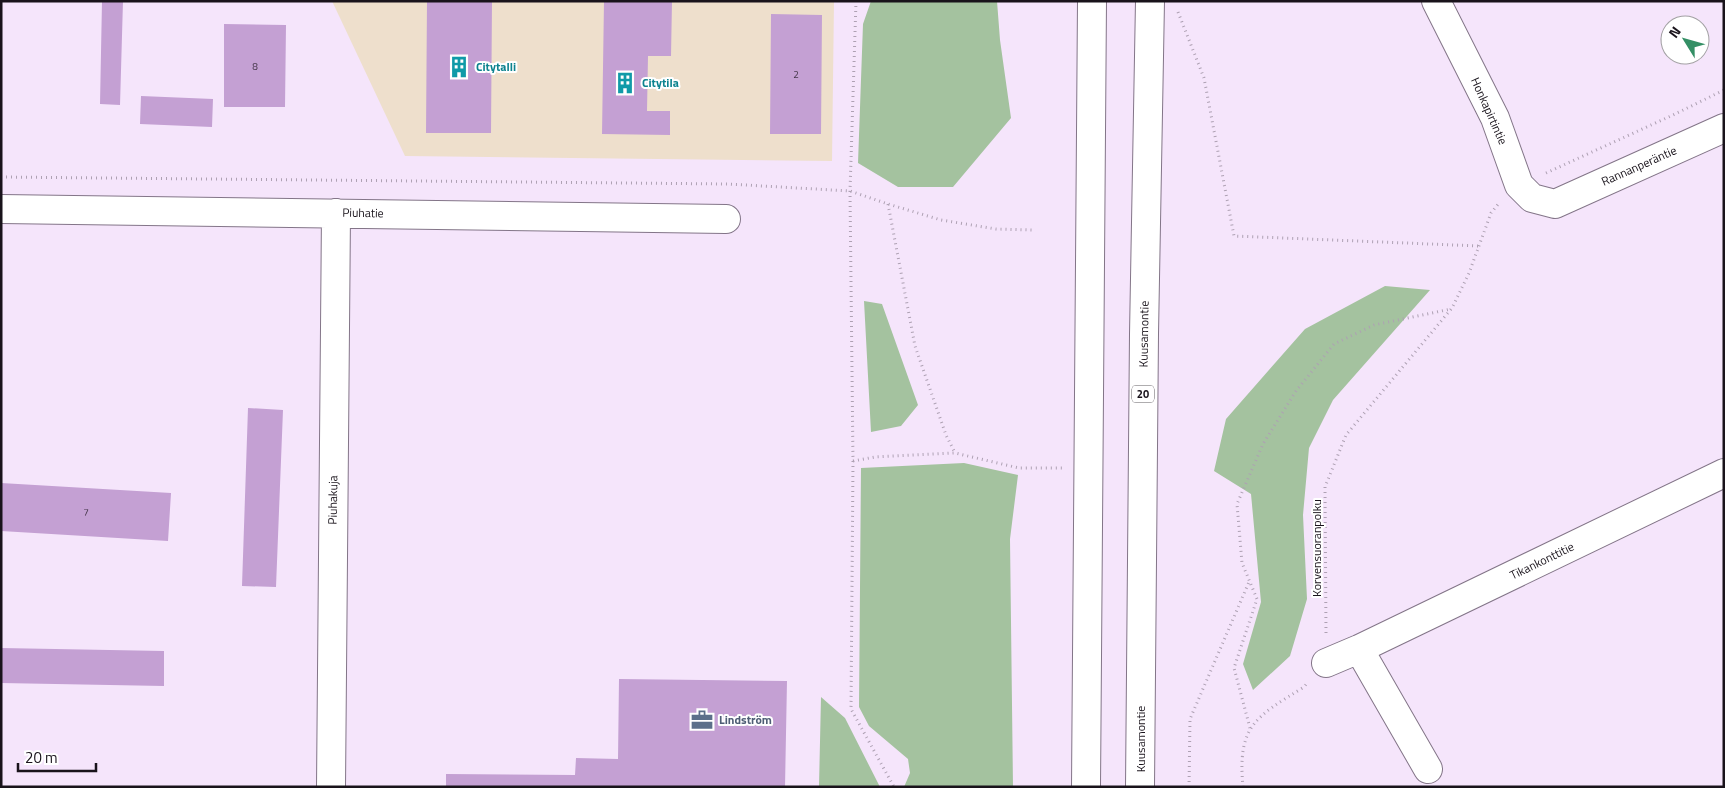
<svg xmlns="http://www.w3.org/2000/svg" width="1725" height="788" viewBox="0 0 1725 788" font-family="'Titillium Web',sans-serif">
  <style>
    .commercial { fill: #eedfcc }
    .green { fill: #a4c29f }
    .building { fill: #c4a0d3 }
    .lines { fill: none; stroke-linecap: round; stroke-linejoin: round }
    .minor-casing { stroke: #837588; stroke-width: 30 }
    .highway-casing { stroke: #837588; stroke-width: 30 }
    .path { stroke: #aea1b3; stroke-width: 3; stroke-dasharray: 1 4; stroke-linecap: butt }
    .minor { stroke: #fff; stroke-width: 28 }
    .highway { stroke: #fff; stroke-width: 28 }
    .labels { text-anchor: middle; stroke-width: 4; stroke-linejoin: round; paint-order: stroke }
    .number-label { font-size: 10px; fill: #443649 }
    .shield { fill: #fff; stroke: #5e5a5f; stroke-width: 1 }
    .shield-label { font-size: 11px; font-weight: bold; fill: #19131b }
    .culture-label { font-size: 12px; font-weight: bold; fill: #0d838f; stroke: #fff; text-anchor: start }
    .street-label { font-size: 12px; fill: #19131b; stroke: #fff }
    .service-label { font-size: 12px; font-weight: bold; fill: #4e5e75; stroke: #fff; text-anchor: start }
  </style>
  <rect width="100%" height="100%" fill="#f5e5fb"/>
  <path class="commercial" d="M332 1H834L832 161 405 156Z"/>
  <path class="green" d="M871 1H997L1000 40 1011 118 953 187H898L858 163 863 24Z
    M1385 286 1430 290 1333 400 1309 448 1303 515 1307 599 1290 656 1253 690 1243 664 1261 602 1251 494 1214 471 1226 419 1305 329Z
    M864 301 882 304 918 405 901 426 871 432Z
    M964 463 1018 475 1010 539 1013 787H904L910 773 908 759 869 726 859 707 861 468Z
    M821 697 845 718 880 787H819Z"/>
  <path class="building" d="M102 1H123L120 105 100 104Z
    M427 1H492L491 133H426Z
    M604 1H672L671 56H648L647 111H670V135L602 134Z
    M771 14 822 15 821 134H770Z
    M224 24 286 25 285 107H224Z
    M141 96 213 99 212 127 140 124Z
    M248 408 283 410 276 587 242 586Z
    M1 483 171 493 168 541 1 531Z
    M1 648 164 651V686L1 683Z
    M619 679 787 681 785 787H446V774L575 775 576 758 618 759Z"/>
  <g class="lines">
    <g class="minor-casing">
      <path id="minor" d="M1436 1 1495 118 1519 185 1532 198 1555 204 1724 128
        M1 209 726 219
        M1359 649 1428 769
        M1326 663 1359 649 1724 473
        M331 787 336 213"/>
    </g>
    <g class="highway-casing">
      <path id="highway" d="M1086 787 1092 1
        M1140 787 1144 334 1150 1"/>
    </g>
    <path class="path" d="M856 1 850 191 853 461 851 709 894 787
      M1178 12 1204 78 1234 236 1479 246
      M1546 173 1673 115 1724 90
      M1 177 728 184 850 191 888 204 941 220 996 229 1032 230
      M888 204 915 346 946 435 955 453
      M853 461 875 457 955 453 1019 468H1063
      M1326 633 1325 487 1346 435 1452 308 1469 273 1491 213 1499 203
      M1250 728 1234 668 1257 599 1242 563 1237 504 1263 444 1296 391 1334 344 1374 325 1451 309
      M1189 787 1190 719 1249 582
      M1243 787C1237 725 1256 717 1304 687L1308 682"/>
    <use href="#minor" class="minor"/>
    <use href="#highway" class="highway"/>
  </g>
  <defs>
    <g id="building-bare" transform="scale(1.725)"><path d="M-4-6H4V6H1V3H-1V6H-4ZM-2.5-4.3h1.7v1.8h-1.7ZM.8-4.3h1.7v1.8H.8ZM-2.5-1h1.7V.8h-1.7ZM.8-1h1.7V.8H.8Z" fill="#0f9aa8" stroke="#fff" stroke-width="2.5" paint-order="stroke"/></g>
    <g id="office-bare" transform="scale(1.725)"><path d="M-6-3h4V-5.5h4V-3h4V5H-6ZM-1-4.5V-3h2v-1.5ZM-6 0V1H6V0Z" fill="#5c6f8a" stroke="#fff" stroke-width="2.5" paint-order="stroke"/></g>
  </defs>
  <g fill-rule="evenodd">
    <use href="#building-bare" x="459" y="67"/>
    <use href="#building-bare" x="625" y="83"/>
    <use href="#office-bare" x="702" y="720"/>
  </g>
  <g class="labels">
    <g class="number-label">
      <text x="255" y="70">8</text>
      <text x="796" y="78">2</text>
      <text x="86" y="516">7</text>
    </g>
    <rect class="shield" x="1132" y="385.5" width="22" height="17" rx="4"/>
    <g class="shield-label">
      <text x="1143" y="398">20</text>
    </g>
    <g class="culture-label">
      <text x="476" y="71">Citytalli</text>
      <text x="642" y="87">Citytila</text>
    </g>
    <g class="street-label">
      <text transform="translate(1489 111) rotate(66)" y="4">Honkapirtintie</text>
      <text transform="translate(1639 166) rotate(-24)" y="4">Rannanperäntie</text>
      <text transform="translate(363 213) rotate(1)" y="4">Piuhatie</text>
      <text transform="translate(1144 334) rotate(-89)" y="4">Kuusamontie</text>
      <text transform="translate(333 500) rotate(-89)" y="4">Piuhakuja</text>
      <text transform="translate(1317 548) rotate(-90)" y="4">Korvensuoranpolku</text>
      <text transform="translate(1542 561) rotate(-26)" y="4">Tikankonttitie</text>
      <text transform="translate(1141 739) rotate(-90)" y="4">Kuusamontie</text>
    </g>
    <g class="service-label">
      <text x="719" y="724">Lindström</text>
    </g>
  </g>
  <rect width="1725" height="788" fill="none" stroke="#19131b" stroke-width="5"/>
  <g transform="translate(1685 40) rotate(307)"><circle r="24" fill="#ffffff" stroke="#a3a1a4"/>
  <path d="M0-4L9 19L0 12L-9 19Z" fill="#348f65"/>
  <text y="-8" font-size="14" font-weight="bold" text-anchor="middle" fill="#19131b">N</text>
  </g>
  <path d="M18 763v8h78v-8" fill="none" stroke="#19131b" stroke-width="2.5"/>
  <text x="25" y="763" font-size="15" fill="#19131b" stroke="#ffffff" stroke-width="4" paint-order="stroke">20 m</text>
</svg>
